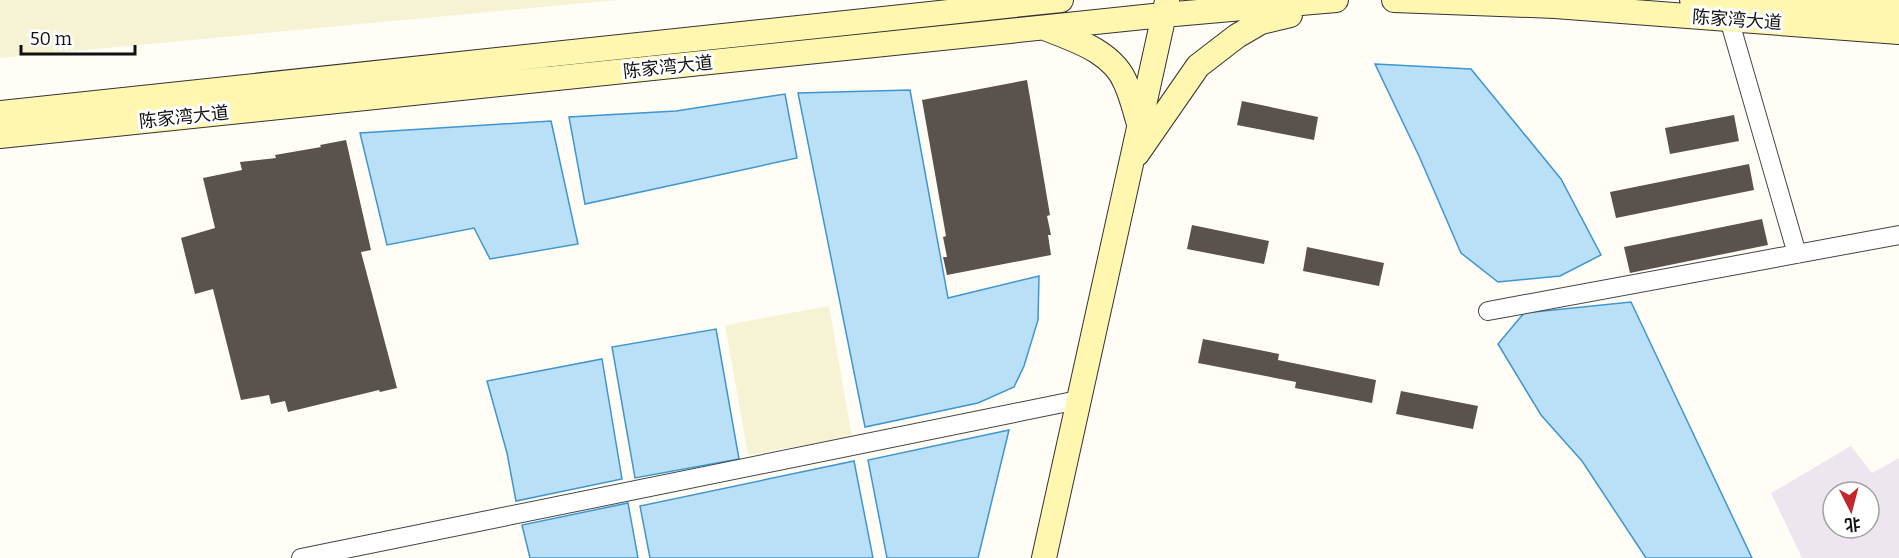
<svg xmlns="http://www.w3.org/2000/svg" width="1899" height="558" viewBox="0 0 1899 558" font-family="Bitter,'Noto Sans SC',serif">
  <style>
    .industrial { fill: #eee6ef; fill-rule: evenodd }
    .farmland { fill: #f6f3d4 }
    .water { fill: #b9e0f7; stroke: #3f96cf; stroke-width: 1.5 }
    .building { fill: #5a524d }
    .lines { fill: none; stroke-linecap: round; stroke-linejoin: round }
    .street-casing { stroke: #444; stroke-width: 20 }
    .secondary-casing { stroke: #333; stroke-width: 26 }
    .street { stroke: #fff; stroke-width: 18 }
    .secondary { stroke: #fff6b0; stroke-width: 24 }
    .labels { text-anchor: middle; stroke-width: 6; stroke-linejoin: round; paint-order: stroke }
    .street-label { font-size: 18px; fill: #111; stroke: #fff }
  </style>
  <rect width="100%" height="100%" fill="#fffdf5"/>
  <path class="industrial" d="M1851 446 1872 473 1899 458V558H1802L1771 493ZM1833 492H1869V528H1833Z"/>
  <path class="farmland" d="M0 0H617L0 58Z
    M829 306 852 437 748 455 725 325Z"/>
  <path class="water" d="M1375 64 1471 69 1561 179 1601 255 1560 276 1498 282 1461 253 1419 156Z
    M910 90 948 298 1039 276 1038 320 1024 366 1014 387 978 403 865 427 798 93Z
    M785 94 797 158 585 204 569 117 676 111Z
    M551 121 578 244 490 259 474 228 387 245 360 133Z
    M1631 302 1752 558H1646L1582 461 1541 415 1498 344 1524 313Z
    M716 329 739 459 635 478 612 347Z
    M602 359 622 479 516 501 507 453 487 381Z
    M1009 430 978 558H887L868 460Z
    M854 461 873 558H650L640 506Z
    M628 503 638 558H530L522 525Z"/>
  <path class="building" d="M1027 80 1050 215 1047 216 1051 235H1048L1051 255 947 275 943 257H947L943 237 946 236 922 100Z
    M1242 101 1318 117 1314 140 1237 125Z
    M1734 115 1739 141 1670 154 1665 128Z
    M346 140 371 250 361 252 397 388 380 392 379 390 288 412 285 401 271 404 269 395 241 400 213 289 195 294 181 238 215 228 203 178 242 170 240 162 276 158 275 155 321 147 320 145Z
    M1749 164 1754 190 1616 218 1610 192Z
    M1762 219 1768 245 1630 273 1624 247Z
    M1192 225 1269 241 1264 264 1187 249Z
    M1307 247 1384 263 1379 286 1303 271Z
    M1203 339 1279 354 1278 360 1376 380 1372 403 1295 388 1296 382 1198 363Z
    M1401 391 1478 406 1473 429 1396 414Z"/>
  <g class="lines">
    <g class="street-casing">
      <path id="street" d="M1729 19 1797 254
        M1488 311 1899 235
        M301 558 1078 400"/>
    </g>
    <g class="secondary-casing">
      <path id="secondary" d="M1394 0 1555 6 1899 32
        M1692 0 1899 12
        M1047 29C1075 40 1114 52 1126 84 1132 97 1135 111 1139 124
        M0 113 1061 0
        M0 136 1163 15 1336 0
        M1137 154 1198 66 1237 36 1261 22 1290 15
        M1044 558 1167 1"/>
    </g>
    <use href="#street" class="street"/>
    <use href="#secondary" class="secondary"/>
  </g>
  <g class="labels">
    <g class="street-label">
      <text transform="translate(1737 20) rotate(4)" y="6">陈家湾大道</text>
      <text transform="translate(668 67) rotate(-6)" y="6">陈家湾大道</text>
      <text transform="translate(184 117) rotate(-6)" y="6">陈家湾大道</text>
    </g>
  </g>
  <g transform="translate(1851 510) rotate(174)"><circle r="28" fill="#ffffff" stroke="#a0a0a0" stroke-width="1.5"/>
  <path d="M0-4.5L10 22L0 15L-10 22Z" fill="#c4262e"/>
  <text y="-9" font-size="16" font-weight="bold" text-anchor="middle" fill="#111111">北</text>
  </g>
  <path d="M21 45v9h114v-9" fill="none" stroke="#111111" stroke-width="3"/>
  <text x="30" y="45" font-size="18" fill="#111111" stroke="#ffffff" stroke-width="4.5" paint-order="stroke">50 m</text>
</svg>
